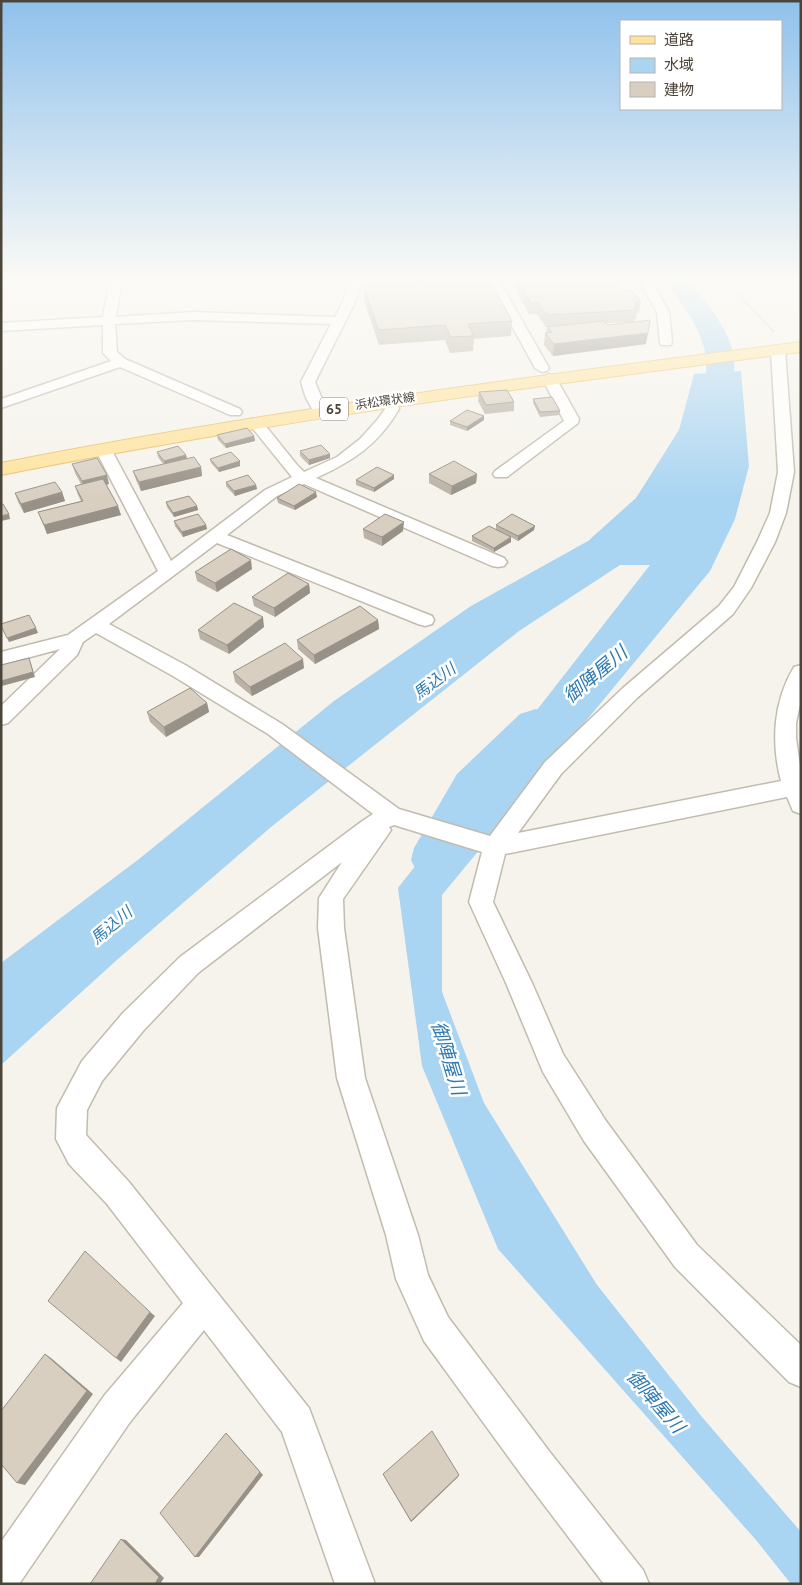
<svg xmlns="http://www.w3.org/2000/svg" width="802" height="1585" viewBox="0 0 802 1585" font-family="'PT Sans','Noto Sans JP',sans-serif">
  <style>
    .water { fill: #a9d4f2 }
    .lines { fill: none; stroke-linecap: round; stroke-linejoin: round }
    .river { fill: #a9d4f2; fill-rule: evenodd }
    .street-casing { stroke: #c2bbae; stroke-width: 3 }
    .primary-casing { stroke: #e6c16a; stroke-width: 2 }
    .path { stroke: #c4b79f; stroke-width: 2; stroke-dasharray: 1 1; stroke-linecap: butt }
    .street { fill: #fff; fill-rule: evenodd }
    .primary { fill: #ffe39c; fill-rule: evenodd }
    .wall { fill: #bab2a6 }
    .shaded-wall { fill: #979187 }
    .building { fill: #d8cfc1; stroke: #979187 }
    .labels { text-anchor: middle; stroke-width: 5; stroke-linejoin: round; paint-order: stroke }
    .far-street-label { font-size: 12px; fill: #4b4439; stroke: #fff }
    .shield { fill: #fff; stroke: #817c74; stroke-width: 1 }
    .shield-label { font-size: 14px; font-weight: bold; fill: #4b4439 }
    .water-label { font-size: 16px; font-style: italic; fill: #2e7ab2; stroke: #fff }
    .near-water-label { font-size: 19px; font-style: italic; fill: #2e7ab2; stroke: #fff }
  </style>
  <rect width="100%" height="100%" fill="#f6f3ec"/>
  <path class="water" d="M741 371 749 466 735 519 710 571 442 895V992L484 1103 597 1285 702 1417 801 1532V1584H791L756 1540 498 1249 422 1066 398 888 650 565H620L519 631 271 827 118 959 1 1065V963L139 859 334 701 471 606 588 541 636 498 679 430 694 374Z"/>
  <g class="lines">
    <path class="river" d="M662 277H687C702 297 729 329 733 353 736 370 733 390 731 407 730 419 729 433 722 444L711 446 700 444 695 437C701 410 709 379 705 352 700 324 677 299 662 277Z
      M536 709 552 714 558 725 552 736 491 799 464 849 461 860 454 874 436 880 418 874 411 860 414 848 457 774 520 714Z"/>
    <g class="street-casing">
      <path id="street" d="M110 277H122L116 317 192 312 335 317 343 302 351 277H363L355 302 315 382 327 411 325 414H315L306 398 301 382 331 324 192 320 115 324 117 352 125 359 240 409 242 412 240 415H230L120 367 1 408V399L111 361 103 353V325L1 331V323L103 317Z
        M485 277H497L549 368 547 371 542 372 535 368Z
        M637 277H649L669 312 672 342 671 345H661L660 342 657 312Z
        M778 346 785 350 794 472 786 513 775 542 751 588 733 614 637 698 561 774 518 833 781 781C771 743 773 702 794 667L801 665V700L796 723V738L801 772V814L793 811 787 797 505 854 493 902 532 983 563 1054 606 1121 697 1245 801 1345V1387L789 1382 675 1267 584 1141 543 1072 506 983 469 902 482 852 394 825 389 827 391 830 387 836 343 899 344 928 365 1078 418 1235 428 1275 448 1317 549 1451 643 1570 649 1584H604L523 1477 424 1341 396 1279 386 1235 337 1078 318 928 319 898 342 862 198 973 143 1031 102 1081 87 1110 86 1135 129 1182 309 1408 375 1584H335L282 1432 204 1330 130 1422 19 1584H1V1542L104 1396 183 1303 107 1204 69 1164 56 1139 57 1108 82 1061 123 1013 180 957 361 822 373 814 268 734 173 676 96 633 83 642 77 655 8 723 1 725V706L60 649 1 665V652L68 635 158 571 95 449 98 446H108L111 449 171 561 265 490 292 477 250 425 248 422 250 419H260L297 465 304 472 337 457 360 439 378 419 385 409 384 400 386 397H396L399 409C378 445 353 461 316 478L504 558 507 562 504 566 498 567 492 566 304 484 277 496 227 535 432 616 434 620 432 624 425 626 418 624 217 543 109 624 187 666 282 724 399 809 490 836 545 762 623 688 719 606 734 587 757 542 770 513 778 472 771 350Z
        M549 374 556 378 579 419 578 423 507 477H495L493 474 495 471 564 421 542 378Z"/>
    </g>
    <g class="primary-casing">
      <path id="primary" d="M801 342V352C533 386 266 422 1 475V463C266 411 533 376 801 342Z"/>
    </g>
    <path class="path" d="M722 277 774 332"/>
    <use href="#street" class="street"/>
    <use href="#primary" class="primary"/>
  </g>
  <path class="wall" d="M417 277H456L458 280 512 321 511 336 474 339 473 351 450 353 445 340 379 345 364 301V286L419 283Z
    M509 277H621L619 287 622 291 641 302 639 313H637L636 319H635L634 322 606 323 646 344 553 356 544 345 545 333H546L547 327H551H546L537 314H529Z
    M479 392 514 402V411L485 414 478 401Z
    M533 399 560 411V415L540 417 533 403Z
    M484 416V420L467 431 450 425V421Z
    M217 435 254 436 255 441 226 448 218 440Z
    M300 451 330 454V458L309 465 300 456Z
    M157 452 186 455 187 458 201 467 202 476 141 491 136 480 133 471 163 464 158 457Z
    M210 459 240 461V466L219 472 211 463Z
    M72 464 109 484 107 485 121 515 47 534 38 512 81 501 78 495 75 486 81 484 75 473Z
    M429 474H477L476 483 451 495 429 483Z
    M394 475V479L374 492 356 485V480Z
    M226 482 256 485 257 489 235 496 226 486Z
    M62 492 65 501 24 513 18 502 15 493Z
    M317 497 295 510 278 503 277 498Z
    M166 502 197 506 198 510 174 517 167 507Z
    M174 521 206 525 207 529 183 537 175 526Z
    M496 525 534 530 518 541 505 534 511 537V542L494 552 472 541V536L496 529Z
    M363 529 403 531 382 546 364 538Z
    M252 569 217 592 197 581 195 572Z
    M309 584 310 593 275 617 254 606 252 597Z
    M378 620 379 629 315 664 298 649 297 640Z
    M264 627 229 654 200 639 198 630Z
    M304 668 252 696 235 682 233 672Z
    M207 703 209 712 166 737 150 722 147 712Z
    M383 1474 459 1475 458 1477 411 1522 384 1476Z"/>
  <path class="shaded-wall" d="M648 333 646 344 553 356 554 344Z
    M484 416V420L467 431V427Z
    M254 436 255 441 226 448 225 444Z
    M330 454V458L309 465V460Z
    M186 455 187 459 165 465 164 461Z
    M240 461V466L219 472 218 468Z
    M201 467 202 476 141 491 139 482Z
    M477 474 476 483 451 495 452 486Z
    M107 475 109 484 84 490 82 481Z
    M394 475V479L374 492V488Z
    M256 485 257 489 235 496 234 491Z
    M62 492 65 501 24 513 21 504Z
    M316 492 317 497 295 510 294 506Z
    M118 506 121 515 47 534 44 525Z
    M197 506 198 510 174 517 173 513Z
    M9 514 10 519 1 521V516Z
    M404 522 403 531 382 546V537Z
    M206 525 207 529 183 537 182 532Z
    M535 526 534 530 518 541V536Z
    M511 537V542L494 552V548Z
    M251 560 252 569 217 592 215 583Z
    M309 584 310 593 275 617 274 608Z
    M263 617 264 627 229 654 227 645Z
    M378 620 379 629 315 664 314 655Z
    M36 628 38 633 9 642 7 638Z
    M29 658 35 677 2 686 1 681Z
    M303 659 304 668 252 696 250 687Z
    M207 703 209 712 166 737 164 727Z
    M150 1312 155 1316 121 1362 116 1358Z
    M45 1354 51 1358 93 1394 25 1485 17 1483Z
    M226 1433 263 1475 199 1557H195Z
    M459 1475 458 1477 411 1522V1521Z
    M121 1539 126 1540 164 1578 160 1584H155Z"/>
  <path class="building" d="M423 277H456L458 280 489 278 512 321 468 324 474 336 451 337 445 325 378 330 364 286 425 283Z
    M516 277H611L622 291H632L641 302H634L638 307H634L636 310 547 315 538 303H530Z
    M650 320 648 333 554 344 545 333 552 332 547 327 603 321 608 325Z
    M507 390 514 402 486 405 479 392Z
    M552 397 560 411 540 412 533 399Z
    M467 410 484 416 467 427 450 421Z
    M247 428 254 436 225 444 217 435Z
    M321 445 330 454 309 460 300 451Z
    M178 446 186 455 164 461 157 452Z
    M231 452 240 461 218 468 210 459Z
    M194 457 201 467 139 482 133 471Z
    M97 458 107 475 82 481 72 464Z
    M454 461 477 474 452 486 429 474Z
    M377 467 394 475 374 488 356 480Z
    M248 475 256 485 234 491 226 482Z
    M103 479 118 506 44 525 38 512 83 501 75 486Z
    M55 482 62 492 21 504 15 493Z
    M299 484 316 492 294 506 277 498Z
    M189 496 197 506 173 513 166 502Z
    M1 504H3L9 514 1 516Z
    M198 514 206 525 182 532 174 521Z
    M385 514 404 522 382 537 363 529Z
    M512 514 535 526 518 536 496 525Z
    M489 526 511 537 494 548 472 536Z
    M231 549 251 560 215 583 195 572Z
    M288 573 309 584 274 608 252 597Z
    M234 603 263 617 227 645 198 630Z
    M360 606 378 620 314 655 297 640Z
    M29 615 36 628 7 638 1 626V624Z
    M285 643 303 659 250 687 233 672Z
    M29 658 33 672 1 681V665Z
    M190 688 207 703 164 727 147 712Z
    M85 1251 150 1312 116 1358 48 1301Z
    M45 1354 87 1391 17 1483 1 1464V1411Z
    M432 1431 459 1475 411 1521 383 1474Z
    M226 1433 260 1472 195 1557 160 1513Z
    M121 1539 159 1577 155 1584H90Z"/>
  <linearGradient id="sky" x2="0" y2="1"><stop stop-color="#8fc1ec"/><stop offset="0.56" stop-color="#fbfaf6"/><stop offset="1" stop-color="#fbfaf6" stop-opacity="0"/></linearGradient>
  <rect width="802" height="499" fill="url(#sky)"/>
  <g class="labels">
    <g class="far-street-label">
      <text transform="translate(385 401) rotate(-8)" y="4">浜松環状線</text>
    </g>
    <rect class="shield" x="320" y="397.5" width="28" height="23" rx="4"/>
    <g class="shield-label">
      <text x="334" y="414">65</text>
    </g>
    <g class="water-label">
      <text transform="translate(434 681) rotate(-37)" y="6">馬込川</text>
      <text transform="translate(111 925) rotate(-40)" y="6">馬込川</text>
    </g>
    <g class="near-water-label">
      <text transform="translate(595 674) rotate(-40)" y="7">御陣屋川</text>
      <text transform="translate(449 1058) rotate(73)" y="7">御陣屋川</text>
      <text transform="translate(656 1401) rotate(49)" y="7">御陣屋川</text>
    </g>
  </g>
  <rect width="802" height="1585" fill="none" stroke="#4b4439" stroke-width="5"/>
  <rect x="620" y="20" width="162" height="90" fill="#ffffff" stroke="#b7b4b0"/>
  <rect x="630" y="36" width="25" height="8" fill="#ffe39c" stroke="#b7b4b0"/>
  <text x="664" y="45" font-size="15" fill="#4b4439">道路</text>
  <rect x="630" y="58" width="25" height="15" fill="#a9d4f2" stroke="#b7b4b0"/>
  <text x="664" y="70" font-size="15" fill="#4b4439">水域</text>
  <rect x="630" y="82" width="25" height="15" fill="#d8cfc1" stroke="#b7b4b0"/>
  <text x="664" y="95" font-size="15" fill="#4b4439">建物</text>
</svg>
